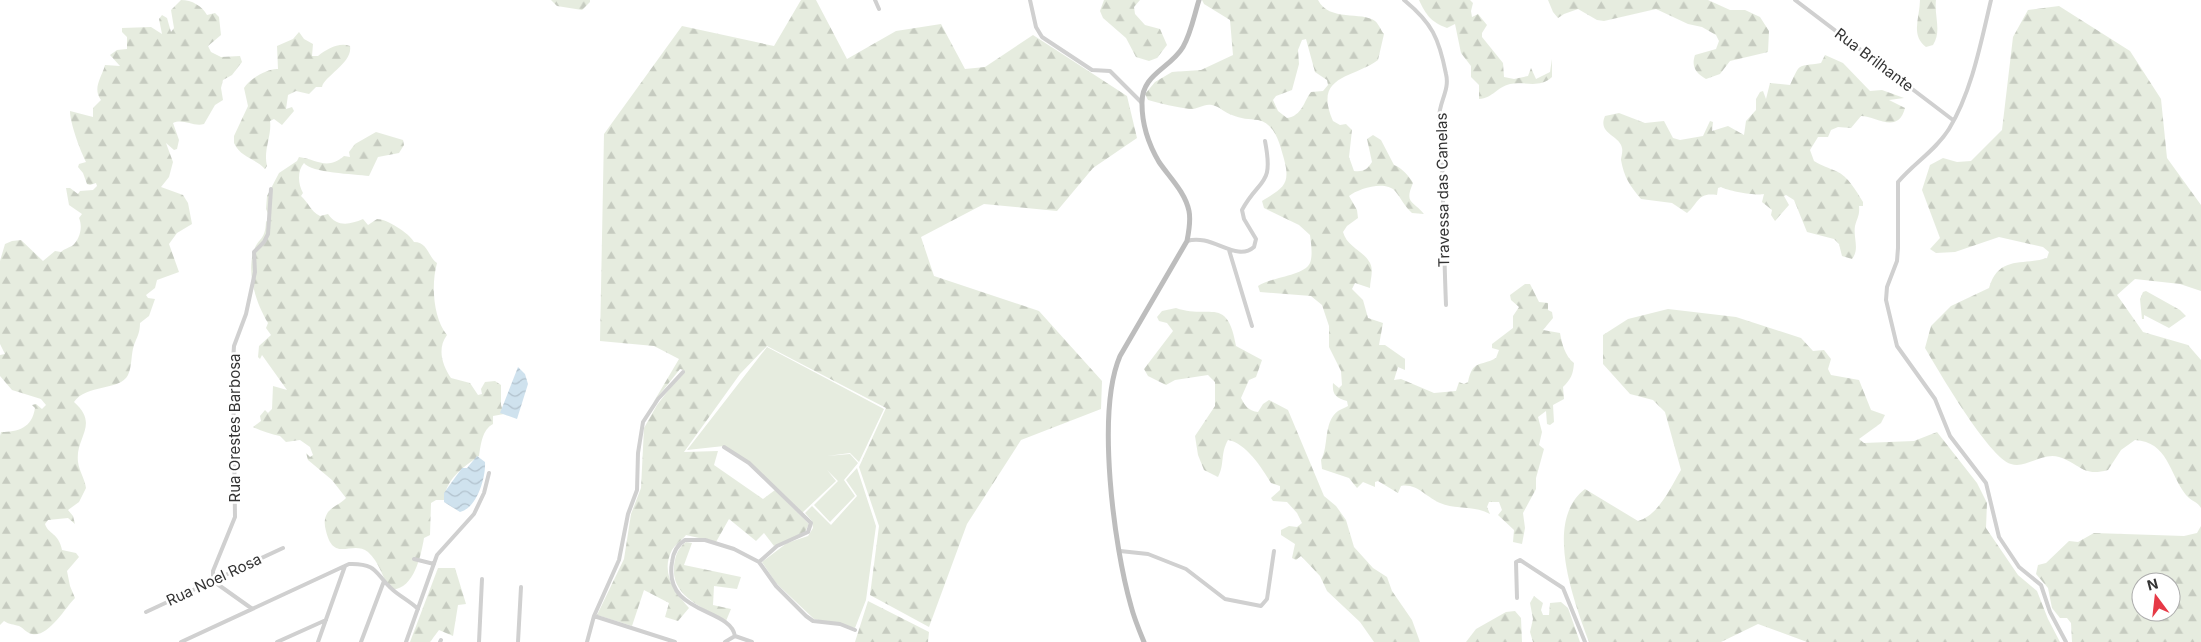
<svg xmlns="http://www.w3.org/2000/svg" width="2201" height="642" viewBox="0 0 2201 642" font-family="Inter,sans-serif">
  <style>
    .green { fill: #e6ecdf }
    .forest { fill: url(#forest-firs); fill-rule: evenodd }
    .water { fill: url(#water-waves) }
    .lines { fill: none; stroke-linecap: round; stroke-linejoin: round }
    .minor { stroke: #d0d0d0; stroke-width: 4 }
    .secondary { stroke: #bdbdbd; stroke-width: 5 }
    .labels { text-anchor: middle; stroke-width: 5; stroke-linejoin: round; paint-order: stroke }
    .street-label { font-size: 15px; fill: #333; stroke: #fff }
  </style>
  <defs>
    <pattern id="forest-firs" width="22" height="20" patternUnits="userSpaceOnUse" patternTransform="scale(1.25)"><rect width="22" height="20" fill="#e6ecdf"/><path d="M5 1l3.5 6h-7zM16 11l3.5 6h-7z" fill="#c6cbc0"/></pattern>
    <pattern id="water-waves" width="16" height="10" patternUnits="userSpaceOnUse" patternTransform="scale(1.25)"><rect width="16" height="10" fill="#cfe2ee"/><path d="M0 5q4-4 8 0t8 0" fill="none" stroke="#b2c2cd"/></pattern>
  </defs>
  <rect width="100%" height="100%" fill="#fff"/>
  <path class="green" d="M767 347 884 409 859 462 850 453 827 456 850 454 858 463 844 480 855 496 830 522 814 505 838 481 827 470 836 481 802 513 748 461 724 446 687 450Z
    M857 468 876 526 866 600 855 628 814 619 776 583 762 562 787 543 808 536 813 528 812 521 805 513 812 506 831 525 857 496 846 480Z"/>
  <path class="forest" d="M181 0C192 0 202 6 207 15L215 13 219 17 221 35 208 46 211 52 221 57 240 56 242 62 232 75 223 80 221 88 223 100 215 105 204 124C193 127 183 118 173 123L179 140 177 149 174 150 166 143 173 162 169 177 161 187 183 195 188 203 192 224 177 233 169 244 179 272 157 280 155 288 146 295 148 298 155 299 149 316 140 323C140 333 137 337 134 345 131 354 132 367 128 375 120 391 86 384 74 402 100 425 75 437 78 462 79 471 85 479 86 488L79 502 68 510 73 516 75 524 68 518 48 520 45 524C48 534 59 533 62 550L76 553 79 557 67 571 70 586 75 598C65 608 48 638 32 634 26 633 24 628 19 626 13 624 10 625 4 621L0 625V436L1 432C18 432 32 428 35 408L32 405 36 404 42 409 46 405 41 399 12 390 0 376V355L5 354 0 344V261L5 244 12 241 21 240 43 261 55 251 61 252C64 249 68 248 72 246 80 239 83 227 79 218L82 214 69 205 66 188H70L78 194 80 191 93 190 97 186 96 183 90 185 87 184 83 173 78 167 79 164 86 162C80 150 70 123 70 111L93 117V108L101 100C92 88 102 77 105 65L120 66 110 55 117 50 127 49V37L122 32V28L151 27 162 34 159 19 162 15 167 18 171 32 174 28 171 10Z
    M551 0H590V2L582 10 557 6Z
    M801 0H816L847 59 896 31 941 24 965 69 985 67 1033 35 1127 96 1137 138 1093 168 1057 211 984 204 921 237 934 276 1039 311 1102 381 1101 409 1021 440 967 524 929 627 870 595 879 526 859 467 886 408 767 346 740 374 684 452 718 451 714 465 763 499 775 490 809 524 805 532 774 546 764 533 756 541 729 519 716 542 686 535C682 540 675 545 672 550 660 573 675 592 689 608L678 621 665 617 669 603 644 590 632 626 597 615 624 559 631 514 641 488 644 428 657 405 684 370 680 369 653 403 679 359 654 346 600 341 604 134 682 26 774 46Z
    M1104 0H1140L1134 7 1135 14 1145 25 1160 29 1167 45 1157 58 1149 61 1136 57 1126 38 1103 18 1100 11Z
    M1202 0H1318C1329 22 1362 11 1375 21 1379 24 1381 31 1384 34L1378 60C1352 79 1313 75 1333 121L1340 125 1346 124 1352 130 1349 157 1354 171C1363 172 1367 170 1372 162L1367 139 1373 135 1381 140 1394 165C1402 168 1409 176 1413 183 1404 204 1413 200 1424 214L1412 213C1405 207 1401 198 1395 191 1385 180 1358 189 1349 196L1357 210 1358 218 1347 226 1343 232C1347 247 1363 250 1370 263 1374 271 1370 280 1370 288L1355 283 1352 289 1363 300 1368 318 1383 323 1379 345H1385L1405 359V370L1398 367 1394 380 1401 379 1434 393 1456 391 1459 382 1464 384 1468 382C1473 359 1480 367 1496 358L1499 350 1492 348V344L1513 328V316L1519 307 1511 300 1510 295 1525 284H1530L1539 302 1548 303V310L1552 312 1553 318 1543 330 1560 333C1562 344 1565 356 1574 363 1573 375 1571 379 1563 387L1564 399 1553 405 1554 422 1550 425 1547 424 1546 411 1538 417 1542 432 1539 445 1544 449 1536 478V489L1523 513 1525 528 1522 544 1513 542 1514 530 1498 515 1502 510 1499 502H1489L1487 507 1490 514C1474 505 1456 510 1440 503 1427 498 1417 483 1401 486L1398 493 1378 481 1375 482V487L1363 482 1357 488 1349 478 1322 469 1321 460C1329 447 1323 422 1338 411 1341 409 1345 408 1348 406L1347 401C1336 398 1332 395 1333 383L1339 388 1342 385 1341 371 1329 347V326L1322 305 1311 296 1260 292 1258 286C1271 277 1304 276 1310 263 1313 255 1311 243 1310 235L1299 225 1264 208 1262 201C1283 188 1291 185 1284 159 1280 145 1276 124 1258 120 1249 119 1241 119 1232 115 1225 113 1219 106 1212 105 1204 103 1197 110 1189 109 1176 107 1161 104 1148 100L1145 94 1155 82 1172 72 1201 70 1233 55 1230 20 1204 4ZM1306 39 1315 72 1327 80 1328 85 1323 91 1311 92C1304 101 1302 116 1287 118L1278 111 1273 100 1276 96 1292 90 1299 64 1298 50 1302 40Z
    M1419 0H1470L1473 3 1471 11 1472 17 1478 14 1487 25 1482 33V37L1503 63 1504 77 1514 79 1528 76 1531 68 1536 79 1550 72 1552 59V77C1539 89 1525 81 1510 84 1497 87 1493 98 1479 99V85L1471 77V66L1461 53 1455 24 1447 28C1431 22 1426 15 1419 0Z
    M1548 0H1708L1730 10H1745L1760 17 1769 31 1768 52 1730 61 1720 74 1706 79C1696 73 1691 67 1695 55L1716 49 1719 41 1716 35 1702 27 1688 24 1656 9 1604 21 1597 20 1578 9 1564 14 1558 18 1553 12Z
    M1920 0H1936C1934 16 1942 31 1933 45L1926 47C1910 35 1920 17 1920 0Z
    M2059 6 2130 51 2161 99 2167 158 2201 205V291L2180 284 2135 279 2117 295 2143 332 2188 345 2201 360V508C2198 502 2191 501 2186 495 2169 473 2168 442 2135 440L2121 450 2108 470C2082 477 2081 464 2059 457 2042 452 2026 469 2011 464 1989 458 1938 370 1925 348L1931 326 1951 306 1989 288C1999 255 2022 266 2047 258L2049 252 2043 247 1999 237 1955 252 1936 253 1930 249 1940 238 1922 190 1930 165 1943 158 1957 162 1971 161 2002 130 2013 37 2028 10Z
    M299 32 304 39 313 44 312 56H318C327 49 339 42 350 46 353 63 324 76 322 87H316L309 94 296 91 288 95 286 109 292 107 294 111 282 125 274 119 270 121C272 136 263 150 267 166L265 169C255 158 241 158 234 143V136L248 106 244 88C249 79 268 68 278 69L277 46 293 39Z
    M1825 55 1843 63 1870 91 1882 90 1904 98 1889 100 1905 108C1898 135 1876 116 1861 116L1851 128 1838 127 1831 130 1828 137H1818L1810 150 1814 161C1822 166 1829 168 1836 171 1849 177 1856 191 1863 202V206H1859C1860 215 1857 218 1855 226 1853 238 1860 249 1852 259L1842 256 1839 244 1834 239 1807 232 1794 200 1786 195 1784 196 1789 205 1775 221 1771 215 1772 210 1762 202 1764 194C1756 196 1728 191 1721 187L1718 188 1717 195C1697 192 1699 203 1687 213L1672 203 1641 199C1630 186 1624 177 1621 160 1621 157 1623 152 1622 148 1620 135 1597 134 1605 116L1619 113 1645 123 1664 121 1673 138 1680 140 1703 136 1710 121 1713 122 1712 131 1728 126 1744 135 1746 121 1756 110V99L1760 92 1763 91 1766 99 1770 83 1790 85C1801 62 1796 67 1821 63Z
    M376 132 403 140 404 145 399 153 378 157 369 176C354 174 311 173 304 163 297 171 298 184 303 193L301 196C309 203 310 211 320 216L328 214C337 227 349 225 363 219L368 225 377 219C387 219 409 233 414 242 428 242 428 257 437 263 431 284 433 318 447 335 437 348 442 365 451 378L470 383 478 395 482 394 481 389 485 382 495 381 501 385V405L504 414 493 416V424C482 430 481 444 479 456 462 468 446 479 444 500H436L431 503 430 535 424 538C421 556 413 593 389 589 383 577 379 562 368 552 352 539 334 564 326 531 324 524 324 518 328 512 333 506 342 503 346 498L332 480 308 460 306 453 310 457 313 455 310 447 300 440 286 442 280 436C271 434 262 431 253 427L261 421 260 416 265 410 268 413 272 409 273 386 287 390 262 355 260 359 258 357 259 346 271 335 266 328 268 323C256 303 246 273 254 250 259 237 265 241 266 222L270 218 266 209 267 196 279 173 297 161 299 157C316 159 327 171 344 156L350 157 349 152 355 144Z
    M2146 291 2180 310 2186 316 2169 328 2144 315V319H2142L2140 299 2143 292Z
    M1176 308C1210 320 1227 295 1236 346L1262 360 1256 377 1249 380 1241 398C1245 406 1249 411 1258 412L1263 404 1269 400 1288 410 1324 496 1336 506 1346 520 1354 547 1373 568 1387 577 1392 591 1412 620 1420 642H1374L1360 622 1327 591 1320 576 1301 556 1296 560 1292 558 1295 544 1281 535V530L1289 526 1297 527 1302 523 1297 513 1287 502 1273 501 1271 498 1280 490V486L1271 483C1262 468 1246 443 1228 440 1220 454 1225 464 1218 477L1204 470 1198 455 1195 436 1215 406V382L1208 375 1175 380 1166 385 1148 376 1144 369 1173 331 1167 323 1159 321 1157 317 1162 311Z
    M1668 309 1736 317 1801 338 1813 351 1824 350 1831 359 1828 369 1831 375 1859 380 1871 410 1885 415 1881 423 1859 439 1864 443 1914 441 1937 432 1977 483 1987 503 1986 528 2018 575 2037 591 2048 619 2060 642H1807L1758 624 1721 642H1589C1574 601 1543 521 1585 489L1638 521C1659 515 1670 488 1681 470L1665 412 1653 400 1630 394 1603 364V335L1628 319Z
    M2201 526V642H2072L2071 623 2067 618H2060L2052 608 2048 588 2036 574 2038 565 2046 563 2069 541 2078 542 2094 533 2184 536 2197 533ZM2141 582H2171V612H2141Z
    M686 542 692 543 684 565 741 577 737 589 714 586 713 605 731 609 726 621C703 607 671 597 674 566 675 556 678 548 686 542Z
    M438 568H455L466 604 458 605 453 636 439 630 430 642H410Z
    M1534 596 1543 603 1541 610 1543 615H1549L1550 603 1561 602 1568 608 1580 642H1533L1530 632 1533 619 1530 603Z
    M868 601 929 632 928 642H855Z
    M1515 611 1521 618 1522 642H1466L1476 629 1506 612Z"/>
  <path class="water" d="M518 367 525 374 528 384 517 419 500 413Z
    M477 456 485 462C486 477 477 508 460 512L444 502V493L462 468H467Z"/>
  <g class="lines">
    <path class="minor" d="M875 0 879 9
      M1030 0 1036 27 1042 37 1092 70 1110 71 1142 103
      M1404 0C1432 23 1439 38 1446 74 1450 90 1439 102 1439 118 1439 129 1442 141 1442 152 1443 203 1444 254 1446 305
      M1795 0 1953 120
      M1991 0C1981 42 1972 91 1949 129 1936 150 1914 163 1898 182V248L1897 261 1887 287 1886 300 1897 346 1935 399 1950 436 1986 483 1999 537 2019 567 2041 585 2050 612 2066 642
      M1187 241C1212 233 1236 263 1254 247L1256 239 1244 219 1242 210C1260 177 1274 187 1265 141
      M1229 250 1252 326
      M724 447 749 463 811 523 808 532 777 546 759 562
      M1120 551 1148 554 1186 569 1225 599 1261 606 1267 599 1274 551
      M414 559 434 564
      M213 581V571L235 517 233 361 234 346 246 314 255 272 254 252 264 242 268 234 271 189
      M213 581 251 608
      M1517 598 1516 562 1520 560 1563 588 1585 642
      M146 612 283 548
      M594 616 675 642
      M735 636C730 607 663 615 672 562 673 553 677 545 685 540H705L734 549 759 562 776 586 806 616 813 621 840 624 855 630
      M735 636 752 642
      M181 642 349 564C379 563 375 575 393 590 401 597 411 602 418 609
      M277 642 326 620
      M318 642 345 566
      M361 642 384 581
      M406 642 437 555 474 514 484 493 489 473
      M440 642 441 640
      M479 642 482 579
      M518 642 521 587
      M587 642 594 616 619 560 628 514 637 490 638 453 643 422 658 399 683 372
      M725 642 735 636"/>
    <path class="secondary" d="M1144 642C1139 630 1134 618 1131 606 1114 547 1096 412 1120 356L1187 241C1189 231 1191 221 1189 211 1185 192 1170 178 1159 162 1149 145 1142 124 1142 104 1141 74 1170 69 1183 47 1191 33 1194 16 1199 0"/>
  </g>
  <g class="labels">
    <g class="street-label">
      <text transform="translate(1874 60) rotate(37)" y="5">Rua Brilhante</text>
      <text transform="translate(1443 190) rotate(-91)" y="5">Travessa das Canelas</text>
      <text transform="translate(235 428) rotate(-90)" y="5">Rua Orestes Barbosa</text>
      <text transform="translate(214 580) rotate(-25)" y="5">Rua Noel Rosa</text>
    </g>
  </g>
  <g transform="translate(2156 597) rotate(345)"><circle r="24" fill="#ffffff" stroke="#adadad"/>
  <path d="M0-4L9 19L0 12L-9 19Z" fill="#e63946"/>
  <text y="-8" font-size="14" font-weight="bold" text-anchor="middle" fill="#333333">N</text>
  </g>
</svg>
